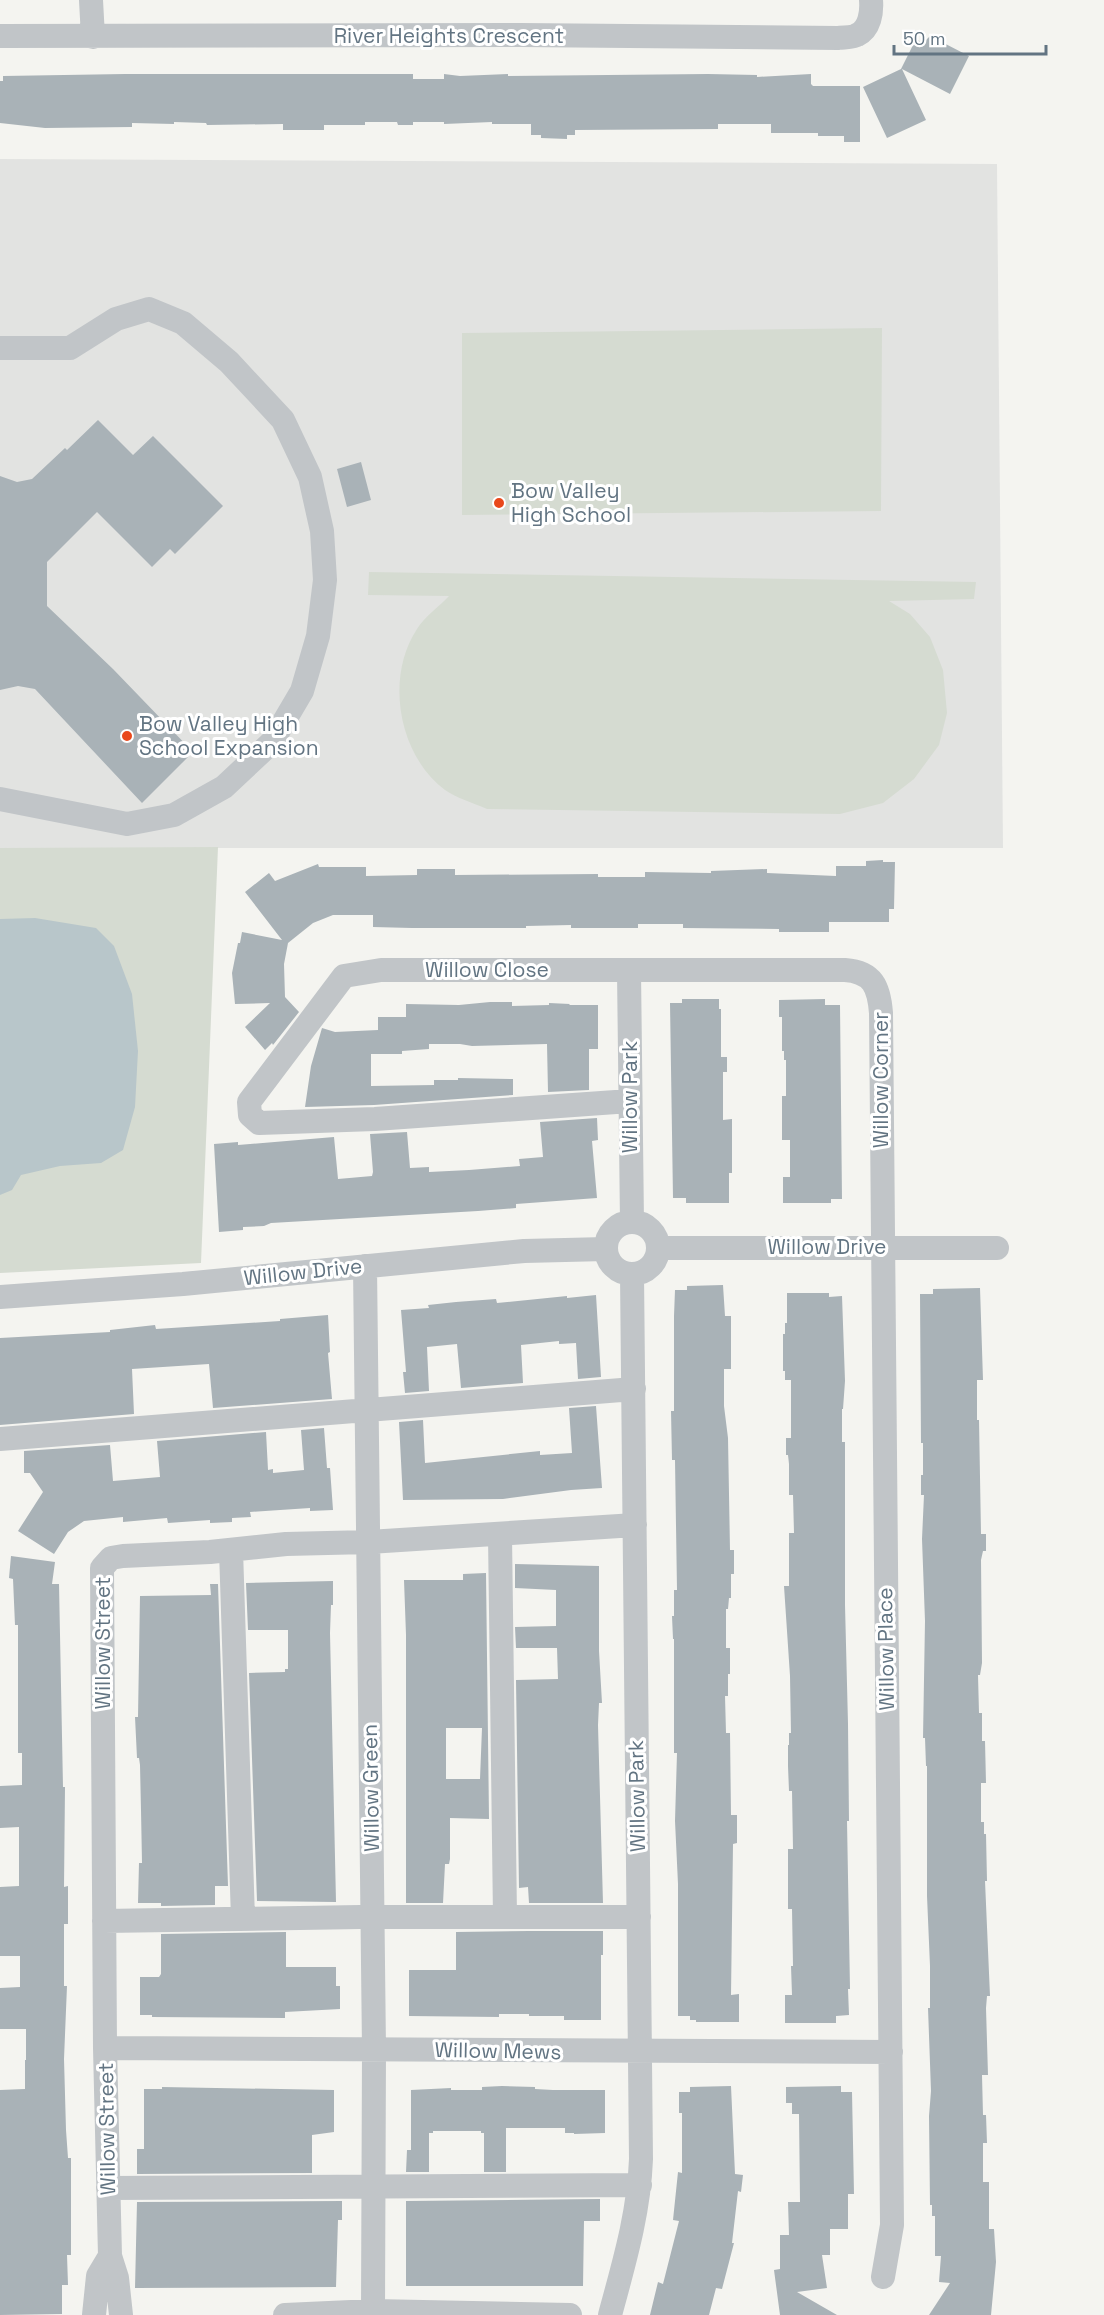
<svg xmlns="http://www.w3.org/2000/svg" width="1104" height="2315" font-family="'Space Grotesk',sans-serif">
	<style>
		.built { fill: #e2e3e1 }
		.green { fill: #d5dbd1 }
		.water { fill: #b8c6ca }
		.building { fill: #a9b2b7; fill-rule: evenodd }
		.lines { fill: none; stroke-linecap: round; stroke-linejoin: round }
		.minor { stroke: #c1c5c8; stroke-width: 24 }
		.poi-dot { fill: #e9481b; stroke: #fff; stroke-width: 2 }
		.labels { text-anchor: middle; stroke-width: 6; stroke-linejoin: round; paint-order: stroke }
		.street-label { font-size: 21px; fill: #627482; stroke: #fff }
		.poi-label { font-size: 21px; fill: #627482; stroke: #fff; text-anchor: start }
	</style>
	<rect width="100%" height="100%" fill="#f4f4f0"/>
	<path class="built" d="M 0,159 L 997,164 L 1003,848 L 0,848 Z"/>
	<path class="green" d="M 882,328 L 881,511 L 462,515 L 462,333 Z
		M 369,572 L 976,582 L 974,599 L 889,601 L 910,614 L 930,637 L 943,670 L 947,713 L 939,745 L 914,779 L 883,803 L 840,814 L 487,809 C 474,803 456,798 445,790 C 398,755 385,677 417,629 C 425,616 439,607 449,596 L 368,595 Z
		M 218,847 L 201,1263 L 0,1273 L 0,848 Z"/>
	<path class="water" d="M 35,918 L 96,928 L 114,946 L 132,994 L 138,1051 L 135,1107 L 123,1150 L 101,1163 L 60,1166 L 21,1175 L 12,1190 L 0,1195 L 0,919 Z"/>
	<path class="building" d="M 930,36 L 969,56 L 950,94 L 902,69 L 926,120 L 887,138 L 863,87 L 901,69 L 916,39 L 923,43 Z
		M 125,74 L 413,74 L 413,79 L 444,79 L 444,74 L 460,76 L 508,74 L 508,76 L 708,74 L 757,75 L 757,77 L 811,74 L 811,84 L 813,86 L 860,86 L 860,142 L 844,142 L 844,136 L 818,136 L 818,133 L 771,133 L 771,124 L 718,124 L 718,129 L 575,130 L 575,135 L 567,135 L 567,139 L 541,138 L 541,135 L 531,135 L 531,124 L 492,124 L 492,122 L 444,124 L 444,122 L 413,122 L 413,125 L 398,125 L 397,122 L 365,122 L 365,125 L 324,125 L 324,130 L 283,130 L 283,124 L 207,125 L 206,123 L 174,122 L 174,124 L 132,123 L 132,127 L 45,128 L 0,123 L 0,81 L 3,81 L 3,76 Z
		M 98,420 L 133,455 L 153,436 L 223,506 L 175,554 L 170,549 L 152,567 L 97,512 L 47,562 L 47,606 L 113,669 L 193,752 L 142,803 L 35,689 L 18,686 L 0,690 L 0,476 L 17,482 L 32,479 L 65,448 L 67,450 Z
		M 361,462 L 371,500 L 347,507 L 337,469 Z
		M 883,860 L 883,862 L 895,862 L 894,909 L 889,909 L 889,922 L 829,922 L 829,932 L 779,932 L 779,929 L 683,928 L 683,924 L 638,924 L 638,928 L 571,928 L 571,925 L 526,926 L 526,928 L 412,928 L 373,927 L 373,915 L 333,915 L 313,923 L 288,943 L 284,964 L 285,997 L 299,1012 L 273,1045 L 272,1043 L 265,1050 L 245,1027 L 270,1003 L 235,1004 L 232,973 L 238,943 L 240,943 L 242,932 L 282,940 L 245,892 L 269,873 L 275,881 L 318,864 L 319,867 L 366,867 L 366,876 L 417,875 L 417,869 L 455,869 L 455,875 L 598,874 L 598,877 L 645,877 L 645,872 L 711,873 L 711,871 L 767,869 L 767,873 L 836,876 L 836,866 L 866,866 L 866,861 Z
		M 682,999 L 719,999 L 719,1009 L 721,1009 L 721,1057 L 727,1057 L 727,1072 L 723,1072 L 723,1120 L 732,1119 L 732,1173 L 729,1173 L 729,1203 L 686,1203 L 686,1198 L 673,1198 L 670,1003 L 682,1003 Z
		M 825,999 L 825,1005 L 840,1005 L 842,1199 L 831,1199 L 831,1203 L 783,1203 L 783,1177 L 790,1177 L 790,1140 L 782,1140 L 782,1096 L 786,1096 L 786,1060 L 784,1060 L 784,1051 L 782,1051 L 782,1017 L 779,1017 L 779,1000 Z
		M 490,1002 L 512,1002 L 512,1006 L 549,1005 L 549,1003 L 570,1004 L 569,1005 L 598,1005 L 598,1049 L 589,1049 L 589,1090 L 548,1092 L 547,1044 L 472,1046 L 460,1044 L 429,1044 L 429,1049 L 402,1051 L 402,1054 L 371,1054 L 371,1086 L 434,1085 L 434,1080 L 458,1080 L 458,1078 L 513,1079 L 513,1095 L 374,1105 L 305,1107 L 311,1066 L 322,1028 L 335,1032 L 378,1030 L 378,1017 L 406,1017 L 406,1004 L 459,1005 Z
		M 597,1118 L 598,1140 L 592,1141 L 597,1198 L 516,1204 L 516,1208 L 478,1211 L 271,1223 L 264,1226 L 243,1227 L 243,1230 L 219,1232 L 214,1144 L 238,1142 L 238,1145 L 334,1137 L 338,1179 L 372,1176 L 373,1172 L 370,1134 L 407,1132 L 410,1168 L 429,1167 L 429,1172 L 469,1170 L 520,1166 L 519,1159 L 543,1157 L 540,1122 Z
		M 723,1285 L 725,1316 L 731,1316 L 731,1369 L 724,1369 L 724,1406 L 728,1438 L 730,1550 L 734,1550 L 734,1574 L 731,1574 L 731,1598 L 729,1598 L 728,1609 L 726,1609 L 726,1648 L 730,1648 L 730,1674 L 728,1674 L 728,1696 L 725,1696 L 726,1733 L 730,1733 L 731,1815 L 737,1815 L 737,1843 L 733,1844 L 731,1995 L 739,1994 L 739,2022 L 696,2022 L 696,2020 L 690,2020 L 690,2016 L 678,2016 L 678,1884 L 675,1821 L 677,1753 L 674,1753 L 674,1639 L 673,1639 L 672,1616 L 674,1616 L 674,1590 L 677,1590 L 675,1460 L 672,1460 L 671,1411 L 674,1411 L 674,1316 L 675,1290 L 687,1290 L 687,1286 Z
		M 980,1288 L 983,1380 L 977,1380 L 977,1420 L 979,1420 L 981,1534 L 986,1534 L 986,1551 L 983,1551 L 981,1560 L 982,1663 L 980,1675 L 978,1675 L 979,1713 L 982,1713 L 982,1741 L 985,1741 L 986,1783 L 981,1783 L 981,1822 L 984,1822 L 984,1834 L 986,1834 L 987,1881 L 985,1881 L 990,1996 L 987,1996 L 986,2008 L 988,2075 L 982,2075 L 983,2115 L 986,2115 L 987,2143 L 983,2143 L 983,2182 L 989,2182 L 989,2229 L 994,2229 L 996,2262 L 991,2315 L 929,2315 L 950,2283 L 939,2282 L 941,2256 L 935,2256 L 935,2216 L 932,2216 L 932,2205 L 930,2205 L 929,2116 L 931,2091 L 928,2008 L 930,2008 L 930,1966 L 927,1896 L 927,1766 L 926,1766 L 925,1738 L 923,1738 L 925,1621 L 922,1539 L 924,1495 L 921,1495 L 921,1475 L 923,1475 L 923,1443 L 921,1443 L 920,1294 L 933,1294 L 933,1289 Z
		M 787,1293 L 829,1293 L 829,1297 L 842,1296 L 845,1381 L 843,1409 L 842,1409 L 842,1442 L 845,1442 L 845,1605 L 848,1724 L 849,1821 L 847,1821 L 850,1989 L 848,1989 L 849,2015 L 836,2016 L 836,2023 L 785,2023 L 785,1995 L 792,1995 L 791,1966 L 793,1966 L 792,1909 L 788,1909 L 788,1849 L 793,1849 L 792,1791 L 789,1791 L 788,1766 L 788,1745 L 789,1745 L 789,1733 L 791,1733 L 790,1676 L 784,1586 L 789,1586 L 789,1533 L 794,1533 L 793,1495 L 789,1495 L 789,1464 L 788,1455 L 786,1455 L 786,1438 L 791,1438 L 791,1380 L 785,1380 L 785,1371 L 783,1371 L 783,1334 L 785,1334 L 785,1323 L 787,1323 Z
		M 596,1295 L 601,1377 L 578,1379 L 576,1343 L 559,1344 L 559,1341 L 521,1345 L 523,1383 L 461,1388 L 457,1344 L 427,1347 L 429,1391 L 405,1393 L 403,1372 L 406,1372 L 401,1310 L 429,1308 L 428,1305 L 456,1302 L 496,1299 L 497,1303 L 567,1296 L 567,1298 Z
		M 328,1315 L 330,1352 L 328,1353 L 332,1399 L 213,1408 L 209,1364 L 132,1369 L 134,1414 L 0,1425 L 0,1338 L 110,1332 L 110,1330 L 155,1325 L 156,1329 L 280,1321 L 280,1319 Z
		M 596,1406 L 602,1488 L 571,1490 L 503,1499 L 403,1500 L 399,1422 L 423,1420 L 425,1463 L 540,1451 L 540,1455 L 572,1453 L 569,1408 Z
		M 324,1428 L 327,1468 L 330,1468 L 333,1510 L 310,1511 L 310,1508 L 250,1512 L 251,1517 L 232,1518 L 232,1522 L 210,1523 L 210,1520 L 168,1523 L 167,1518 L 123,1522 L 123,1517 L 84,1521 L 68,1532 L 54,1554 L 18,1531 L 43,1492 L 30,1473 L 24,1473 L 24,1451 L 110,1445 L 113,1481 L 160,1477 L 157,1441 L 266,1432 L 268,1470 L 273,1469 L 273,1473 L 304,1470 L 301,1430 Z
		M 11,1556 L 55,1562 L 52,1584 L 59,1584 L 63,1787 L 65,1787 L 64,1887 L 68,1886 L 68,1924 L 64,1924 L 64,1986 L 67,1986 L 64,2059 L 66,2130 L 68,2158 L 71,2158 L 71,2255 L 67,2255 L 68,2285 L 62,2285 L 62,2314 L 0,2315 L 0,2090 L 25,2089 L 25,2060 L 26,2060 L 26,2029 L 0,2029 L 0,1988 L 20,1987 L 20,1956 L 0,1956 L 0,1887 L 19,1886 L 19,1827 L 0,1828 L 0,1786 L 22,1785 L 22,1753 L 18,1753 L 18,1625 L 15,1625 L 13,1579 L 9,1578 Z
		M 515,1564 L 599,1566 L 599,1651 L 602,1703 L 599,1703 L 598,1725 L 603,1903 L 529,1903 L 528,1887 L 519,1888 L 516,1680 L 558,1679 L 557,1648 L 516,1648 L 515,1627 L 556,1626 L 556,1590 L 515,1588 Z
		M 486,1573 L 489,1819 L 450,1818 L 450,1859 L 449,1864 L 445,1864 L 443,1903 L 406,1903 L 406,1635 L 404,1580 L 463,1580 L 463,1574 ZM 446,1728 L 482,1728 L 480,1779 L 446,1779 Z
		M 333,1581 L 333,1605 L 331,1605 L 330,1633 L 336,1902 L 257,1901 L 249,1673 L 285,1672 L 285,1669 L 288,1669 L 288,1630 L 248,1630 L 246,1583 Z
		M 210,1584 L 218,1584 L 228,1886 L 215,1886 L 215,1905 L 161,1906 L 161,1903 L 138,1903 L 139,1863 L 142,1863 L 141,1810 L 140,1765 L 139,1758 L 137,1758 L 135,1717 L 138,1717 L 140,1596 L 211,1595 Z
		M 529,1931 L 603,1931 L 603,1955 L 601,1955 L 601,2020 L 564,2020 L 564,2016 L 529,2016 L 529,2014 L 499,2014 L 499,2017 L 409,2016 L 409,1970 L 456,1970 L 456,1932 Z
		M 286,1932 L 286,1967 L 336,1967 L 336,1986 L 340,1986 L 340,2009 L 285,2012 L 285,2018 L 152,2017 L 152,2015 L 140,2015 L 140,1977 L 159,1977 L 161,1974 L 161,1934 Z
		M 502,2086 L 535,2087 L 535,2089 L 553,2090 L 605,2090 L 605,2133 L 574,2134 L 574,2133 L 565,2133 L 565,2128 L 506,2128 L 506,2172 L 484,2172 L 484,2133 L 481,2133 L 481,2131 L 433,2131 L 433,2133 L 429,2133 L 429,2172 L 406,2172 L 407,2150 L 411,2150 L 411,2090 L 451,2088 L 451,2090 L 482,2090 L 482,2087 Z
		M 731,2086 L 735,2174 L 743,2175 L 741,2192 L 738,2191 L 732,2243 L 734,2243 L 722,2289 L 716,2288 L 709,2315 L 650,2315 L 658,2282 L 663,2284 L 679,2221 L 673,2220 L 678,2172 L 682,2173 L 682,2113 L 679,2113 L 679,2092 L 690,2092 L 690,2087 Z
		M 841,2086 L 841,2092 L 852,2092 L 854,2194 L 848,2194 L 848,2229 L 830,2229 L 830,2255 L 822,2255 L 827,2288 L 797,2292 L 837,2315 L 780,2315 L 774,2270 L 780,2269 L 780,2235 L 789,2235 L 788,2202 L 800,2202 L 799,2114 L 792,2114 L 792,2103 L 786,2103 L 786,2087 Z
		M 162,2087 L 334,2090 L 334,2132 L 312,2135 L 312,2173 L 137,2174 L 137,2149 L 144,2149 L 144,2089 L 162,2089 Z
		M 600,2199 L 600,2221 L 584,2221 L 583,2286 L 406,2286 L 406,2201 Z
		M 342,2201 L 342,2220 L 338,2220 L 336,2287 L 135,2288 L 137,2202 Z"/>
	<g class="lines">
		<path class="minor" d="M 91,0 L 93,37
			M 0,36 L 521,35 L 838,38 C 843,37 853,38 857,35 C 870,29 872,12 871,0
			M 0,348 L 70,348 L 116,319 L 149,309 L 183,323 L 229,362 L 283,420 L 310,477 L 322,531 L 325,580 L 318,636 L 302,691 L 272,742 L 224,787 L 174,815 L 127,824 L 0,799
			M 629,971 L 632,1222
			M 630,1101 L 375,1119 L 259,1123 L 250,1115 L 249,1102 L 344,976 L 381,970 L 845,970 C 873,972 879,987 881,1013 L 892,2225 L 883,2277
			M606 1248a26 26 0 1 1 52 0a26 26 0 1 1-52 0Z
			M 658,1248 L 997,1248
			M 365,1266 L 374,2050 L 373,2311
			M 0,1297 L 183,1284 L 524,1251 L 606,1249
			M 0,1439 L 634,1389
			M 500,1535 L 505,1917
			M 231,1550 L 243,1919
			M 104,1921 L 360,1917 L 639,1917
			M 105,2048 L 891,2052
			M 108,2188 L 640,2185
			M 94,2315 L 98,2276 L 110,2256
			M 121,2315 L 117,2278 L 110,2256 L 105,2048 L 102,1568 L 111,1558 L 123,1556 L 210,1552 L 286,1544 L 369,1542 L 635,1525
			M 285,2315 L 373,2311 L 570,2315
			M 610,2315 C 624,2263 639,2213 641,2159 L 632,1274"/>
	</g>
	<g class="poi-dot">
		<circle cx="499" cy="503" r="6"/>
		<circle cx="127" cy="736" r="6"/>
	</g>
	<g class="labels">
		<g class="street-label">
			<text x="449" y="43">River Heights Crescent</text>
			<text x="487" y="977">Willow Close</text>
			<text transform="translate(881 1080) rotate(-90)" y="7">Willow Corner</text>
			<text transform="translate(630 1097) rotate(-90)" y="7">Willow Park</text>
			<text x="827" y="1254">Willow Drive</text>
			<text transform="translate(303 1272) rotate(-6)" y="7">Willow Drive</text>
			<text transform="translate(103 1643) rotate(-90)" y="7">Willow Street</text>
			<text transform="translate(886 1649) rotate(-91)" y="7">Willow Place</text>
			<text transform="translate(371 1788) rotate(-91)" y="7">Willow Green</text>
			<text transform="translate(637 1796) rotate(-91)" y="7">Willow Park</text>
			<text transform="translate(498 2051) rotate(1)" y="7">Willow Mews</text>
			<text transform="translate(107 2129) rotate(-91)" y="7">Willow Street</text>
		</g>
		<g class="poi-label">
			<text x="511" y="498">Bow Valley<tspan x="511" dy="24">High School</tspan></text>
			<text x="139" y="731">Bow Valley High<tspan x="139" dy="24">School Expansion</tspan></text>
		</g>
	</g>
	<path d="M894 45v9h152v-9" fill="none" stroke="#627482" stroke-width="3"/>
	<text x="903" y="45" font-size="18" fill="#627482" stroke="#ffffff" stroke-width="4.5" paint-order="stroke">50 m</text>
</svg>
